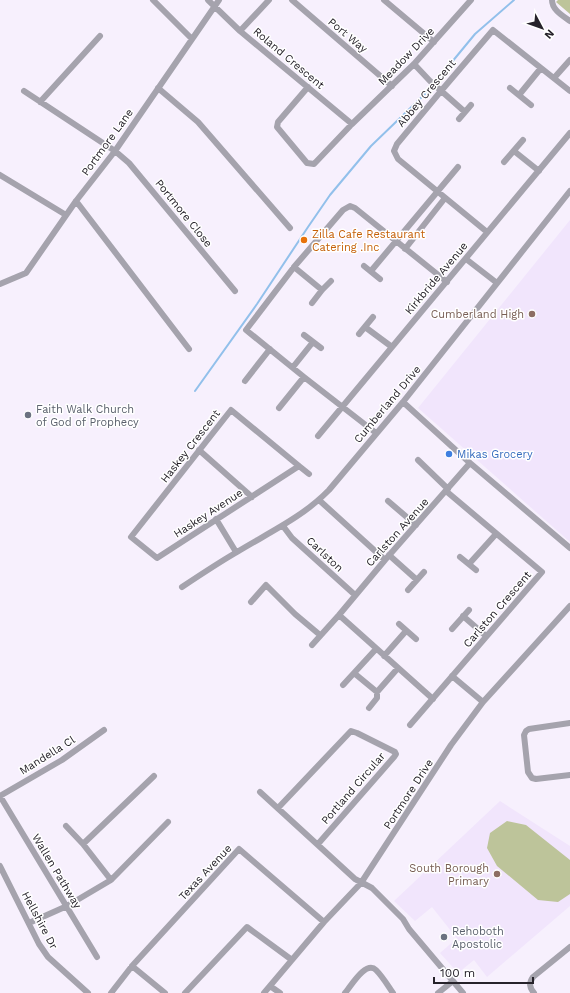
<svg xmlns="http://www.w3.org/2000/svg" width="570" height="993" font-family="'Work Sans',sans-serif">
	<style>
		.built { fill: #f1e5fc }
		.green { fill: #bdc49a }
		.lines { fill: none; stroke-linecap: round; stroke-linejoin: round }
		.stream { stroke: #92c0eb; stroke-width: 2 }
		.minor { stroke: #a5a3ad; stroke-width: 6 }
		.food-dot { fill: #e8710a; stroke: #fff; stroke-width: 1.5 }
		.education-dot { fill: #8d6e63; stroke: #fff; stroke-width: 1.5 }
		.worship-dot { fill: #6b7280; stroke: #fff; stroke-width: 1.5 }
		.shop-dot { fill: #3f7fe0; stroke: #fff; stroke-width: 1.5 }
		.labels { text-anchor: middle; stroke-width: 3; stroke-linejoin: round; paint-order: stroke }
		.street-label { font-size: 11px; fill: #26222a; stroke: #fff }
		.food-label { font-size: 11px; fill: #c56008; stroke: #fff; text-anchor: start }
		.education-label { font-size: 11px; fill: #785e54; stroke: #fff; text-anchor: end }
		.worship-label { font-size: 11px; fill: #5b616d; stroke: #fff; text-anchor: start }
		.shop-label { font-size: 11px; fill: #366cbe; stroke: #fff; text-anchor: start }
	</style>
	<rect width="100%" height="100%" fill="#f7f0fd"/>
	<path class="built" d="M 570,220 L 570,542 L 418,408 Z
		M 500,801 L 570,846 L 570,906 L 487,977 L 474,960 L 458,973 L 440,953 L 456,939 L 466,950 L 432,907 L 415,921 L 394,901 Z"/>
	<path class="green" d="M 558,0 L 570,0 L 570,14 L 556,2 Z
		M 507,821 L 526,825 L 570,860 L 570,894 L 558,902 L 538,900 L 497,866 L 487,848 L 490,833 Z"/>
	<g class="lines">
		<path class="stream" d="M 195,391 L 257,304 L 308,227 L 330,195 L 371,146 L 428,91 L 475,34 L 514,0"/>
		<path class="minor" d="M 153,0 L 192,39
			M 208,0 L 240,31 L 352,124
			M 292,0 L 392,86
			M 384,0 L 434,42
			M 552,0 C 552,10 563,16 570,21
			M 240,31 L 269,0
			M 414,64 L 430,81 L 465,112
			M 554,78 L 570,60
			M 308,87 L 278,122 L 277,127 L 307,163 L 314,164 L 352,124 L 414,64 L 471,0
			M 158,88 L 198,122 L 290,228
			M 510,88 L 531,105
			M 24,91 L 115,151 L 129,163 L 235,291
			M 519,95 L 541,68
			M 40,102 L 100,36
			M 459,119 L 471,105
			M 514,151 L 539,171
			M 504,162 L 523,140
			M 0,175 L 66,215
			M 76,201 L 189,349
			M 487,232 L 398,159 L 394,151 L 397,144 L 441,91 L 493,30 L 570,91
			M 405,249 L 445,198
			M 466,259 L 497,283
			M 364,266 L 380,279
			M 294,267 L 322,290
			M 371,271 L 458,167
			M 0,284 L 26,273 L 76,201 L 115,151 L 219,0
			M 312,303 L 322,290 L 331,281
			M 365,327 L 392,347
			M 359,334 L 373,317
			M 304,335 L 321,348
			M 293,367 L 313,342
			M 245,381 L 270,349
			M 403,402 L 470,463 L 570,548
			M 279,408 L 304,377
			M 376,433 L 304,377 L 246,330 L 294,267 L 343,210 L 350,206 L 355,208 L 447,282
			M 318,436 L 570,133
			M 199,450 L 252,497
			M 418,460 L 448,489
			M 299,466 L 157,558 L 131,537 L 231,410 L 299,466 L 309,474
			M 319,500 L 385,560
			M 388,501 L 416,525
			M 216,519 L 236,552
			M 283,526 L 292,538 L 355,595
			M 389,555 L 417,580
			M 460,557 L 476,570
			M 469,564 L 496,534
			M 182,587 C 200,575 218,563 237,552 C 268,533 303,517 329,490 L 403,402 L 570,191
			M 408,590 L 424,572
			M 251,602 L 266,585 L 295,614 L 320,635
			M 339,615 L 433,699
			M 463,616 L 486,636
			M 399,624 L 416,639
			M 452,629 L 469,610
			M 312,645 L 339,615 L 385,560 L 470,463
			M 376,649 L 354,673 L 377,692 L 398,668
			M 384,656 L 406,631
			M 452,676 L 483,702
			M 343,685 L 354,673
			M 369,708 L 377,698 L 377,692
			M 570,723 L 529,729 L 526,731 L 524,735 L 528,772 L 532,778 L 536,779 L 570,775
			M 410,725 L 542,572 L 446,491
			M 260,792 L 355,879 L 372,888 L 403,919 L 409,929 L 463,993
			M 0,796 L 97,957
			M 0,796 L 62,760 L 104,730
			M 278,808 L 351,731 L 357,733 L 395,752 L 396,754 L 394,757 L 318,844
			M 66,826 L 83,844 L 111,880
			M 83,844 L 154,776
			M 0,866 L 39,944 L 48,957 L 88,993
			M 29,923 L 67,906 L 111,880 L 168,822
			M 132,966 L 165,993
			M 270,986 L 280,993
			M 111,993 L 132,966 L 239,849 L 324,922
			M 185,993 L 247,927 L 292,960
			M 264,993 L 324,922 L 361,883 L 451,745 L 483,702 L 570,606
			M 345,993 C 351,986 366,960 376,970 C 383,977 388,986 393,993
			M 438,993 L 453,981
			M 534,993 C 529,987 529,983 533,977 L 570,947"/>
	</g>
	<circle class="food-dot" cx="304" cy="240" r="4"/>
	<g class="education-dot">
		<circle cx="532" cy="314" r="4"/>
		<circle cx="497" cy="874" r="4"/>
	</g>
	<g class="worship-dot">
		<circle cx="28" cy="415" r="4"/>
		<circle cx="444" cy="937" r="4"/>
	</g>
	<circle class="shop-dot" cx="449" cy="454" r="4"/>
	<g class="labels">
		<g class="street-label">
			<text transform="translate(348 35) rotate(40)" y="4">Port Way</text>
			<text transform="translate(406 56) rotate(-46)" y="4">Meadow Drive</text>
			<text transform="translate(289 58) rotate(40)" y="4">Roland Crescent</text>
			<text transform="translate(426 93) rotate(-50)" y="4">Abbey Crescent</text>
			<text transform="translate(107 142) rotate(-54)" y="4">Portmore Lane</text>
			<text transform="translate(184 213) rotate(51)" y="4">Portmore Close</text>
			<text transform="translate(436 278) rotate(-50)" y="4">Kirkbride Avenue</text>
			<text transform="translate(387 404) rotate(-50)" y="4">Cumberland Drive</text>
			<text transform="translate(190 446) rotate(-52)" y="4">Haskey Crescent</text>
			<text transform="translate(208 513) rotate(-33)" y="4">Haskey Avenue</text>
			<text transform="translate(397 532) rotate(-48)" y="4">Carlston Avenue</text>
			<text transform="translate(325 554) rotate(43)" y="4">Carlston</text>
			<text transform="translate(497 609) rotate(-49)" y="4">Carlston Crescent</text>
			<text transform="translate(47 755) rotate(-32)" y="4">Mandella Cl</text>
			<text transform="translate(353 788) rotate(-49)" y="4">Portland Circular</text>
			<text transform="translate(408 794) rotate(-57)" y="4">Portmore Drive</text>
			<text transform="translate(57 871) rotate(59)" y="4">Wallen Pathway</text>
			<text transform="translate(205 872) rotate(-47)" y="4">Texas Avenue</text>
			<text transform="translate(40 920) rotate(62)" y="4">Hellshire Dr</text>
		</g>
		<g class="food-label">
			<text x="312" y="238">Zilla Cafe Restaurant<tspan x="312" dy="13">Catering .Inc</tspan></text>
		</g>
		<g class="education-label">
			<text x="524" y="318">Cumberland High</text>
			<text x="489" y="872">South Borough<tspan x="489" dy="13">Primary</tspan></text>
		</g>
		<g class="worship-label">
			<text x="36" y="413">Faith Walk Church<tspan x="36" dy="13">of God of Prophecy</tspan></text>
			<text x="452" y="935">Rehoboth<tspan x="452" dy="13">Apostolic</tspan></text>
		</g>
		<g class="shop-label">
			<text x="457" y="458">Mikas Grocery</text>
		</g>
	</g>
	<g transform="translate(542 28) rotate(131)" stroke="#ffffff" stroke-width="3" paint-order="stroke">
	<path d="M0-3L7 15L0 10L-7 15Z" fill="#26222a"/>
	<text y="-6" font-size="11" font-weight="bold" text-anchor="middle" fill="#26222a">N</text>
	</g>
	<path d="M434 977v6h99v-6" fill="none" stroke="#26222a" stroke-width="2"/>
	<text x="440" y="977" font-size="12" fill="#26222a" stroke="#ffffff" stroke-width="3" paint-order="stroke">100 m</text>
</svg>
